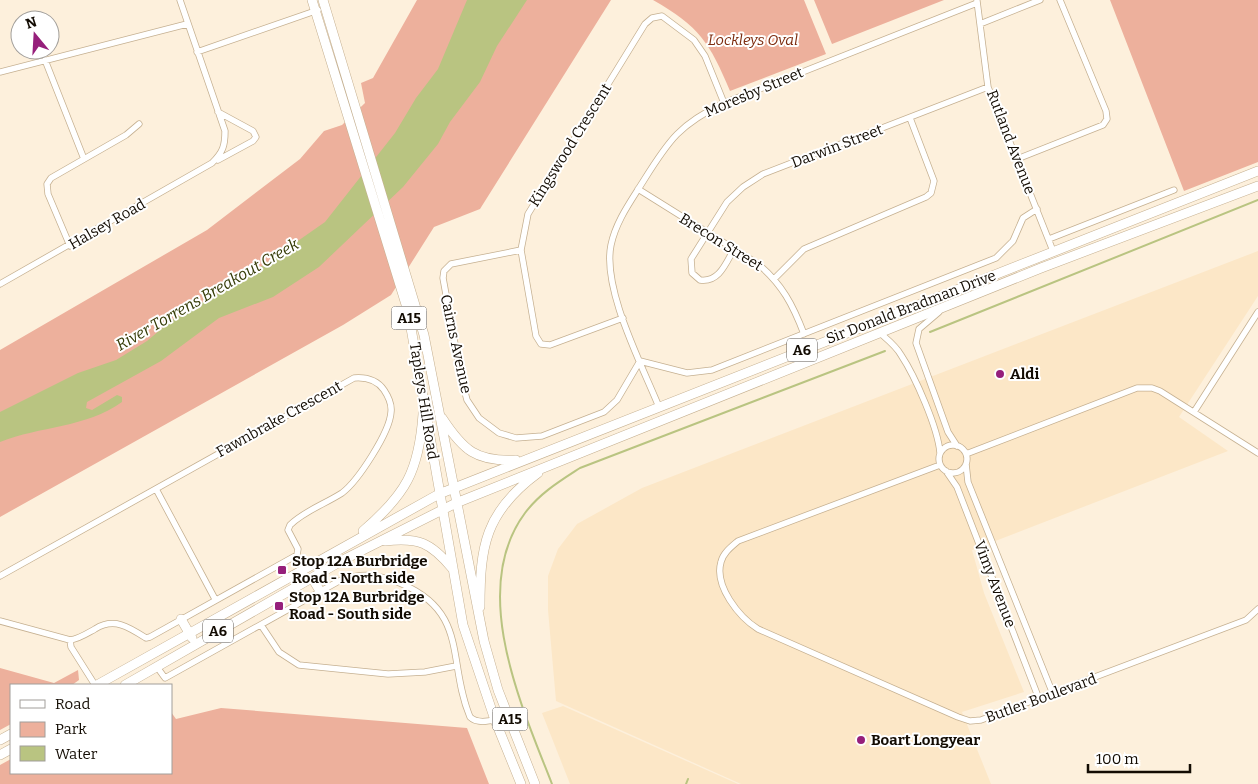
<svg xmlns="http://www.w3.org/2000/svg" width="1258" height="784" font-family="Bitter,serif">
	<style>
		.built { fill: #fce7c7 }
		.green { fill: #edb09c }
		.water { fill: #b9c481 }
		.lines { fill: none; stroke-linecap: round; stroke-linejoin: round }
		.stream { stroke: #b9c481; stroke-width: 2 }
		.minor-casing { stroke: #c5b091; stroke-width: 7 }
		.primary-casing { stroke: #c5b091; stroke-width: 10 }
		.minor { stroke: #fff; stroke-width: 5.5 }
		.primary { stroke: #fff; stroke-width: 9 }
		.poi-dot { fill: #961f7b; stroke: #fff; stroke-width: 2 }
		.labels { text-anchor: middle; stroke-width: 4; stroke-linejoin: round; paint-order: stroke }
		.shield { fill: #fff; stroke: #5a554f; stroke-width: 1 }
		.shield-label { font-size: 14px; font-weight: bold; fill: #130c03 }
		.park-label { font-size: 15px; font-style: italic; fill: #7d2c0f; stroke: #fff }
		.street-label { font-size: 15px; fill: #130c03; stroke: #fff }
		.poi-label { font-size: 15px; font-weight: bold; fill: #130c03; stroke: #fff; text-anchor: start }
		.water-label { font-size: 16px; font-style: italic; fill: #343a05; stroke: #fff }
	</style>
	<rect width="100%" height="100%" fill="#fdf0dc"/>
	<path class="built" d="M 1258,251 L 1258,296 L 1179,417 L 1228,451 L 972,550 L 984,593 L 1024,692 L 962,712 L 991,784 L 741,784 L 556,701 L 548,610 L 548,576 L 558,549 L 577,524 L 642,488 Z
		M 563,706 L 738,784 L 570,784 L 542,713 Z"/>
	<path class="green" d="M 417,0 L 611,0 L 480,209 L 434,227 L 391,295 L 343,325 L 0,517 L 0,350 L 207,230 L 300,159 L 324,131 L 342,125 L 365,103 L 361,83 L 373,78 Z
		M 653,0 L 804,0 L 826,54 L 730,91 C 710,43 699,26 653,0 Z
		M 814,0 L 944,0 L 832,44 Z
		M 1110,0 L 1258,0 L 1258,162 L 1184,191 Z
		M 0,668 L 54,683 L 78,670 L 79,680 L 72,685 L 11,685 L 11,724 L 0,730 Z
		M 221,708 L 467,728 L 489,784 L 0,784 L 0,765 L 11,759 L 11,773 L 171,773 L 171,712 L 176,719 Z"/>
	<path class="water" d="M 467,0 L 527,0 L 497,46 L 480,82 L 450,122 L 438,144 L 403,187 L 319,267 L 273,297 L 219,318 L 161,361 L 87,402 L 86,408 L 92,410 L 117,395 L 122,397 L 122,402 C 86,428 40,426 0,442 L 0,412 L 78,373 L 116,360 L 147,341 L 172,320 L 249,275 L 325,222 L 395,133 L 416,98 L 438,69 Z"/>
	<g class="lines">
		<path class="stream" d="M 930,332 L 1258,200
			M 552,784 C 522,707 468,590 525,513 C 540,493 560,481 580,468 L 885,351
			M 686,784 L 688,779"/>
		<defs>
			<path id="minor" d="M 977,1 L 988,87 L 1053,251
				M 980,24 L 1040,0
				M 197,52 L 318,10
				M 45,60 L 84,159
				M 0,72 L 187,24
				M 218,112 L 253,131 L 256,137 L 253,141 L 218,160
				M 1017,159 L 1103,125 L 1107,119 L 1106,111 L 1060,0
				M 638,189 L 758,264 C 782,284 793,305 804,334
				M 1049,239 L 1174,190
				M 70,246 L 48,194 L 47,184 L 51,178 L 126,135 L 139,124
				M 734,249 C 726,263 719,283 700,280 L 692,273 L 691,259 L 727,202 L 743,187 L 763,174 L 988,87
				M 521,250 L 451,264 L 444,271 L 443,278 L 461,377 L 467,400 L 479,418 L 499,433 L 516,438 L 542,436 L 604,412 L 617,400 L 640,361
				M 775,278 L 804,249 L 926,197 L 931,193 L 934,181 L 910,118
				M 0,284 L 212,163 C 223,152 225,146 225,131 L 180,0
				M 939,312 L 919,329 L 916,343 L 948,432 L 957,446
				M 623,318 L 550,345 L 541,344 L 536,336 L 521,250 L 528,214 L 645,24 L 652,18 L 662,16 L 694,40 L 705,56 L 724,103
				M 880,333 C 888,340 896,346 901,355 C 915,376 938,428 940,453
				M 640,361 L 687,373 L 712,370 L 996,258 L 1013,241 L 1023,218 L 1037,209
				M 659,407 C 642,365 602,289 611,245 C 616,221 631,201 644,180 C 669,140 680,124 724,103 L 977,3
				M 1194,412 L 1258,312
				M939 459a14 14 0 1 1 28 0a14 14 0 1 1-28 0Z
				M 966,454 L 1137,388 L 1152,388 L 1160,391 L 1258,453
				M 966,464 L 968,482 L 1053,694
				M 940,465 L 738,541 C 731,547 723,553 721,562 C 714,586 739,617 758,629 L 958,717 L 970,721 L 981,720 L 1246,620 L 1258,609
				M 946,471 L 957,487 L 1039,699
				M 156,489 L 215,599
				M 0,576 L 354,378 C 366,377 377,380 384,390 C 388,396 392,404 391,412 C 390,432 358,481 342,493 C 325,504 304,511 290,525 L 288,530 L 298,549 L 297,555 L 150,637 L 146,638 C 129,627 114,617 95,629 C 86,634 79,639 70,640 L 0,621
				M 261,625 L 279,652 L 299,665 L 388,674 L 425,672 L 456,666
				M 70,640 L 71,647 L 95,685
				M 157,667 L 165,678 L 339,581 C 362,572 380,574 402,584 C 469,613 447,662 470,717 C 479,726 498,719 509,715"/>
			<path id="primary" d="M 312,0 L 408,311 L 463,625 L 495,720 L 521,784
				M 323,0 L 424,335 L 484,641 L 498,690 L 535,784
				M 442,418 C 463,450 476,462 516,460
				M 363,531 C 406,494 419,471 423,414
				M 385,541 C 419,537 431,543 452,568
				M 312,578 L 320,591
				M 480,607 C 480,546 485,512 538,473
				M 181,619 L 192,638
				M 97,685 L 439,494 L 1258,171
				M 125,685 L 343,560 L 456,503 L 1041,268 L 1258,186
				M 0,740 L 11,734
				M 0,755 L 11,749"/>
		</defs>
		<use href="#minor" class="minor-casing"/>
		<use href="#primary" class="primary-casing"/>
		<use href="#minor" class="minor"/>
		<use href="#primary" class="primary"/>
	</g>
	<g class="poi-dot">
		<circle cx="1000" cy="374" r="5"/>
		<rect x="277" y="565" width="10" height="10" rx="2.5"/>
		<rect x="274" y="601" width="10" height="10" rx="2.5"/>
		<circle cx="861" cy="740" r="5"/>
	</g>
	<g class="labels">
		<g class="shield">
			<rect x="391.5" y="306.5" width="35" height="23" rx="4"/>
			<rect x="787" y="338.5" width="30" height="23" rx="4"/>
			<rect x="203" y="619.5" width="30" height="23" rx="4"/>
			<rect x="492.5" y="707.5" width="35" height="23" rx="4"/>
		</g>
		<g class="shield-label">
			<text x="409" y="323">A15</text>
			<text x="802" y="355">A6</text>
			<text x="218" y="636">A6</text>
			<text x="510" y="724">A15</text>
		</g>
		<g class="park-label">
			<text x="753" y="45">Lockleys Oval</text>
		</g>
		<g class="street-label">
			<text transform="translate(754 92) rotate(-23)" y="5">Moresby Street</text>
			<text transform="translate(1011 142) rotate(69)" y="5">Rutland Avenue</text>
			<text transform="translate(570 145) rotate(-58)" y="5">Kingswood Crescent</text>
			<text transform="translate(837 146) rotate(-21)" y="5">Darwin Street</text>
			<text transform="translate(107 224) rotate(-30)" y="5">Halsey Road</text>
			<text transform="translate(721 242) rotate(32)" y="5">Brecon Street</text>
			<text transform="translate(911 307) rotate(-21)" y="5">Sir Donald Bradman Drive</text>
			<text transform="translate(456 344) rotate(78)" y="5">Cairns Avenue</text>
			<text transform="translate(424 401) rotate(81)" y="5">Tapleys Hill Road</text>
			<text transform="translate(279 419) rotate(-29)" y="5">Fawnbrake Crescent</text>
			<text transform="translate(995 584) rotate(69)" y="5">Vimy Avenue</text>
			<text transform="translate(1041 698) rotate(-20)" y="5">Butler Boulevard</text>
		</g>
		<g class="poi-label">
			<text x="1010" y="379">Aldi</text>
			<text x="292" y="566">Stop 12A Burbridge<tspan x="292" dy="17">Road - North side</tspan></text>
			<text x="289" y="602">Stop 12A Burbridge<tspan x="289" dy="17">Road - South side</tspan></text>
			<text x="871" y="745">Boart Longyear</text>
		</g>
		<g class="water-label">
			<text transform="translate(207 294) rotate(-30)" y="6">River Torrens Breakout Creek</text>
		</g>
	</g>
	<rect x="10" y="684" width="162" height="90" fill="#ffffff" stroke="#a19e9a"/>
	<rect x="20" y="700" width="25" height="8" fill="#ffffff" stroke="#a19e9a"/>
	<text x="55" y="709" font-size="15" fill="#130c03">Road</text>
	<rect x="20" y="722" width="25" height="15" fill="#edb09c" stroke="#a19e9a"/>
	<text x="55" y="734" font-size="15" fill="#130c03">Park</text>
	<rect x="20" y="746" width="25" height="15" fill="#b9c481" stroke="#a19e9a"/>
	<text x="55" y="759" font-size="15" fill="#130c03">Water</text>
	<g transform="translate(35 35) rotate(342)"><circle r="24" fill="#ffffff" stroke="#a19e9a"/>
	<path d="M0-4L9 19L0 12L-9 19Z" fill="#961f7b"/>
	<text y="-8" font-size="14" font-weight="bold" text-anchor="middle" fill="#130c03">N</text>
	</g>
	<path d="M1088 764v8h102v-8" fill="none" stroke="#130c03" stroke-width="2.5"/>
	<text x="1096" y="764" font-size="15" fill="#130c03" stroke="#ffffff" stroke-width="4" paint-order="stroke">100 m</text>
</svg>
